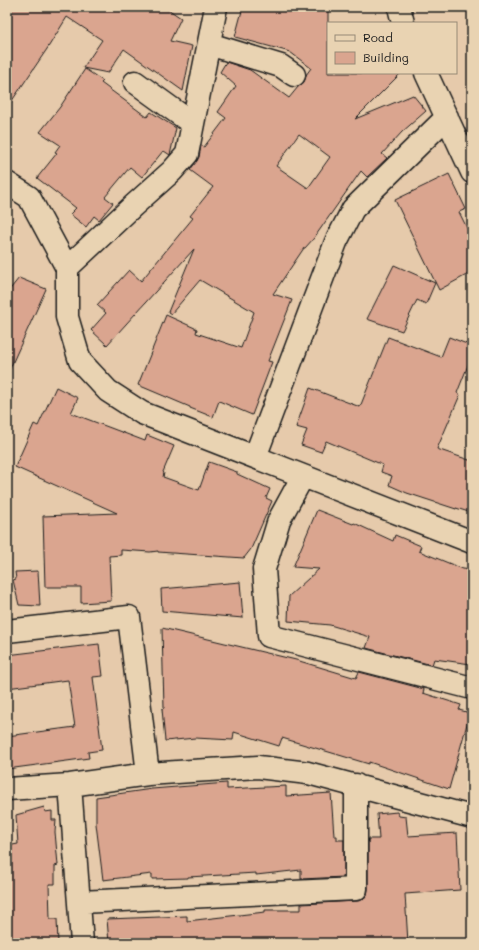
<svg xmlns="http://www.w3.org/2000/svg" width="479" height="950" font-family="Mali,sans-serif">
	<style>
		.building { fill: #daa58f; stroke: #1c1c1c; fill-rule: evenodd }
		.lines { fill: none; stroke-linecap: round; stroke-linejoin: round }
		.minor-casing { stroke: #1c1c1c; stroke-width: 25 }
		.minor { stroke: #e9d3b2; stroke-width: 22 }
	</style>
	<rect width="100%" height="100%" fill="#e6caab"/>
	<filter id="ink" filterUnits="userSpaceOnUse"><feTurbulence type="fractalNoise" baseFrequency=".025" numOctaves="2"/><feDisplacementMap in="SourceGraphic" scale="8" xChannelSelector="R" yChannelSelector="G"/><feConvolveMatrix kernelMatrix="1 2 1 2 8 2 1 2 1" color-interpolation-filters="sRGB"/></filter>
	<g filter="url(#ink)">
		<path class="building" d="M 7,7 L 165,7 L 181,18 L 170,41 L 192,46 L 183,91 L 124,49 L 108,73 L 83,68 L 102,40 L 67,17 L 47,49 L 7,108 Z
			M 243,7 L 328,7 L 328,73 L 401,73 L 355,119 L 413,95 L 426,111 L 402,132 L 382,154 L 387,158 L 367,177 L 361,171 L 314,238 L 305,248 L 304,248 L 273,294 L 292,300 L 268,361 L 272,362 L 252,415 L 219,401 L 213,417 L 190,408 L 190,407 L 138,385 L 166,315 L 197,329 L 196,333 L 241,348 L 254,312 L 200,280 L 171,314 L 168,312 L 194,249 L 107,345 L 91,330 L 106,313 L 97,305 L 129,270 L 141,281 L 193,218 L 190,216 L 213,187 L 190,170 L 196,162 L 199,157 L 201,145 L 204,147 L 226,118 L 218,112 L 236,86 L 220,72 L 226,62 L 250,70 L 289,98 L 298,87 L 304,82 L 306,75 L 311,68 L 290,52 L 235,37 ZM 299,134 L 330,157 L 308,188 L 276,166 Z
			M 85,69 L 103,81 L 101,83 L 147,117 L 151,112 L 176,128 L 170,155 L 164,151 L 164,152 L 163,151 L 142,177 L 130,167 L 105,197 L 113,203 L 99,220 L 94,216 L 86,227 L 70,214 L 76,208 L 37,178 L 57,153 L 55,152 L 60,145 L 40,132 L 60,107 Z
			M 449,174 L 466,209 L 459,212 L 472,238 L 472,272 L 439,290 L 395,200 Z
			M 394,265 L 435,283 L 426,304 L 417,300 L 402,331 L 367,319 Z
			M 19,278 L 46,289 L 31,322 L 7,375 L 7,293 Z
			M 388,337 L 441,357 L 449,337 L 472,346 L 472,355 L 457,393 L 460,395 L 437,449 L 472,461 L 472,513 L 456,508 L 456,509 L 407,493 L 389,485 L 392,476 L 381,472 L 383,465 L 326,441 L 321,452 L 301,445 L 307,430 L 296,427 L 310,388 L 360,407 Z
			M 56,387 L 78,398 L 71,413 L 145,441 L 147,435 L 174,446 L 163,472 L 164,473 L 163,477 L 199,490 L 209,462 L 237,472 L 237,474 L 270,489 L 266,498 L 272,501 L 251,549 L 244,558 L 158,552 L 158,551 L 150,552 L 121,550 L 121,555 L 109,556 L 111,601 L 81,603 L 81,587 L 45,587 L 43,516 L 117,513 L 15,467 L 34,424 L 38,426 Z
			M 317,510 L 353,524 L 354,523 L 393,541 L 395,535 L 421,546 L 419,551 L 463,569 L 472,570 L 472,653 L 471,664 L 434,659 L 432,665 L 366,648 L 370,637 L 330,625 L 288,621 L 289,596 L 319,569 L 293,567 Z
			M 38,571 L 40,606 L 19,605 L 13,580 L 16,579 L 15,572 Z
			M 240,582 L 243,618 L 162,611 L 161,589 Z
			M 162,628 L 296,660 L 356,678 L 359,672 L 424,689 L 423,693 L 461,705 L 459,710 L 470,713 L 449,789 L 369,762 L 369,764 L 282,738 L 279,746 L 234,732 L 233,740 L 195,738 L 165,741 L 162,709 L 164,708 Z
			M 99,644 L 103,676 L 93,677 L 102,750 L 88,752 L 89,758 L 7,769 L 7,736 L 75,727 L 68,680 L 7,688 L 7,655 Z
			M 227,783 L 227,789 L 286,786 L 286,796 L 331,793 L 334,836 L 337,836 L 337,840 L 344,840 L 344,877 L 301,879 L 301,870 L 256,875 L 256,873 L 188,877 L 188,878 L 152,879 L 152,874 L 103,880 L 96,824 L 96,797 L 152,789 Z
			M 44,807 L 45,812 L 52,811 L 52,820 L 56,820 L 55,832 L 58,865 L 55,866 L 55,884 L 49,884 L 50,919 L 57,919 L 58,943 L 7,943 L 7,846 L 18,844 L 16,815 Z
			M 397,812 L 399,816 L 406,817 L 408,836 L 457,833 L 460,890 L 405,894 L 408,943 L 109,943 L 107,919 L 187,916 L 187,921 L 265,912 L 265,910 L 301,910 L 301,904 L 357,901 L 362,900 L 367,895 L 368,889 L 368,839 L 379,839 L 377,814 Z"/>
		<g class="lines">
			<defs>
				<path id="minor" d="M 399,7 L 403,23
					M 209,44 L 281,66 L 294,75
					M 426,73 L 472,172
					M 135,82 L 193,124
					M 7,183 L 29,197 L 67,268 L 67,317 L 80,361 L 108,391 L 142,413 L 472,542
					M 67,268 L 133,206 L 172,171 L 187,154 L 216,7
					M 255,457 L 336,242 L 353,209 L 447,117
					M 303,476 L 279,520 L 264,569 L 269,636 L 472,688
					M 7,631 L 129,617 L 148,774
					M 70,785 L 82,943
					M 7,789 L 70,785 L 148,774 L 192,771 L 258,767 L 308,773 L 472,817
					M 80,902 L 356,889 L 356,785"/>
			</defs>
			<use href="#minor" class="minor-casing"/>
			<use href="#minor" class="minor"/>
		</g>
	</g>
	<rect width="479" height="950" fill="none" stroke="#e9d3b2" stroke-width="24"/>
	<rect x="12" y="12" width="455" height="926" fill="none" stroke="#1c1c1c" stroke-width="1.5" filter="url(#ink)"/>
	<rect x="327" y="22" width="130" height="52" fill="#e9d3b2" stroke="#978a76"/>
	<rect x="335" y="35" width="20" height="6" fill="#e9d3b2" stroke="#978a76"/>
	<text x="363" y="42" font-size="12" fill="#1c1c1c">Road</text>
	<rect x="335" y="52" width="20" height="12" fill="#daa58f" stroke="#978a76"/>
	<text x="363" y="62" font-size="12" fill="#1c1c1c">Building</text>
</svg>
